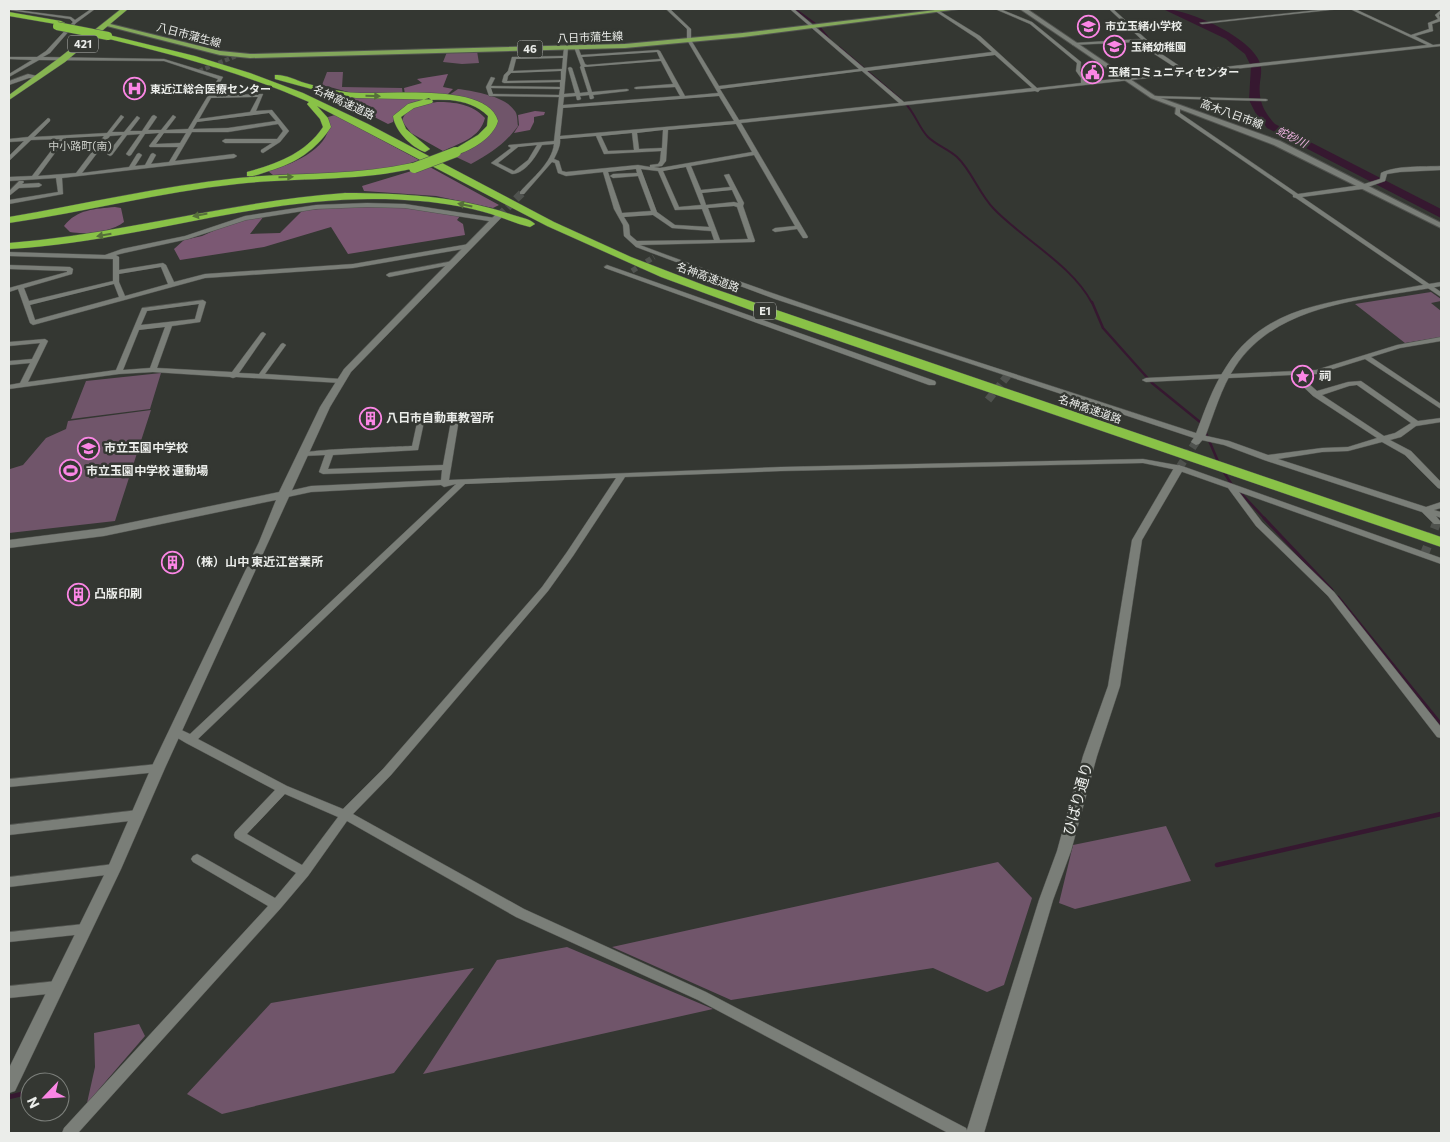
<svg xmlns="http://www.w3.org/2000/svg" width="1450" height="1142" font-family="Commissioner,'Noto Sans JP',sans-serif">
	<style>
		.green { fill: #70556a }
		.forest { fill: #7b5873 }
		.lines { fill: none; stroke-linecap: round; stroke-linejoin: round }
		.stream-far3 { stroke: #361830; stroke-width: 2 }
		.stream-far2 { stroke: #361830; stroke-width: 2.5 }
		.stream-far1 { stroke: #361830; stroke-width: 3 }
		.stream { stroke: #361830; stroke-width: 4.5 }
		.river { fill: #361830; fill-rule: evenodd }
		.minor-tunnel-far3 { stroke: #4f524e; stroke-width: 4.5; stroke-dasharray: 4.5 2.5; stroke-linecap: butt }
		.minor-tunnel-far2 { stroke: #4f524e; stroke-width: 5.5; stroke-dasharray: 5.5 3; stroke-linecap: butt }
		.minor-tunnel-far1 { stroke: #4f524e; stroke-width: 8; stroke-dasharray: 8 4; stroke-linecap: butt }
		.minor-tunnel { stroke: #4f524e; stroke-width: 9; stroke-dasharray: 9 5; stroke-linecap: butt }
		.tertiary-tunnel { stroke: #4f524e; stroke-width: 8; stroke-dasharray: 8 4; stroke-linecap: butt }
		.minor-casing { stroke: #525450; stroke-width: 1 }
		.tertiary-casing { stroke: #525450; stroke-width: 1 }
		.secondary-casing { stroke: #525450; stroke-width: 2 }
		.primary-casing { stroke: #525450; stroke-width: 2 }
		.trunk-casing { stroke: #525450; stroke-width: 1 }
		.motorway-casing { stroke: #525450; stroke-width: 1 }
		.minor { fill: #7a7e78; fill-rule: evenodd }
		.tertiary { fill: #7a7e78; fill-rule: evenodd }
		.secondary { fill: #7a7e78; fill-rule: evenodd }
		.primary { fill: #83a75b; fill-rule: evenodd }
		.trunk { fill: #86b451; fill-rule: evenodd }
		.motorway { fill: #89c247; fill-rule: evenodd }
		.motorway-bridge-far1-casing { stroke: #525450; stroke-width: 9; stroke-linecap: butt }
		.motorway-bridge-casing { stroke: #525450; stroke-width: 11; stroke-linecap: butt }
		.motorway-bridge-far1 { stroke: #89c247; stroke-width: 8 }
		.motorway-bridge { stroke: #89c247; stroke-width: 10 }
		.oneway { fill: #566f3a }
		.labels { text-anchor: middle; stroke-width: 5; stroke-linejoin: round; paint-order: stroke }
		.far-poi-label { font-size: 11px; font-weight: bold; fill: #ebedea; stroke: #343732; text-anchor: start }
		.far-street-label { font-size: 11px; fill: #ebedea; stroke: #343732 }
		.shield { fill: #343732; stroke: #b4b6b3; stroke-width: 1 }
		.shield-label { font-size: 11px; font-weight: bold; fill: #ebedea }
		.far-water-label { font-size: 11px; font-style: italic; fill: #edb3e0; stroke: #343732 }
		.far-neighbourhood-label { font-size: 11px; fill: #cbcec8; stroke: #343732 }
		.poi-label { font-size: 12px; font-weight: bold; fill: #ebedea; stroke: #343732; text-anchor: start }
		.near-street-label { font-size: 15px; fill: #ebedea; stroke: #343732 }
	</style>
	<rect width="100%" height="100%" fill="#343732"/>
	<path class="green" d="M 477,51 L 479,63 L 462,64 L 443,62 L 447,52 Z
		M 327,72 L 343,72 L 342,87 L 402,88 L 403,95 L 356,94 L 322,85 Z
		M 458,89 C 473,91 505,96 514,110 C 518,114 517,120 518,126 C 505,144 491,153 471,164 L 454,156 L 493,129 L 496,117 L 484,104 L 449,95 Z
		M 1431,292 L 1441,299 L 1441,301 L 1431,303 L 1441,311 L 1441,337 L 1405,343 L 1355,304 Z
		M 161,373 L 150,409 L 71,419 L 86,381 Z
		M 151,410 L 115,521 L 9,533 L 9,472 L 10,469 L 23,465 L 46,438 L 66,429 L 68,421 Z
		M 1166,826 L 1191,881 L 1075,909 L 1059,903 L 1073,845 Z
		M 998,862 L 1032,898 L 1004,985 L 987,992 L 933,968 L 731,1000 L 612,947 Z
		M 567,947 L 713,1009 L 423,1074 L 497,960 Z
		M 474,968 L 394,1073 L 222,1114 L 187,1094 L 271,1003 Z
		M 139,1024 L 145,1036 L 87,1103 L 95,1067 L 94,1033 Z"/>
	<path class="forest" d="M 448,74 L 443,87 L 453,89 L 447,95 L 405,95 L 404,88 L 422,83 L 417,79 Z
		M 340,96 L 429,99 C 413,102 398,106 393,122 L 388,124 L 337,98 Z
		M 437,102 C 455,102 472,104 485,118 C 480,138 460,143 443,151 L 411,133 L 402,121 C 406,106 423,104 437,102 Z
		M 535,111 L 545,112 L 544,115 L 534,117 L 534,122 L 530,130 L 514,133 L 519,125 L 518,115 Z
		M 335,115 L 419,160 C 373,178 321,173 273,175 L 268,171 C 291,165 336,147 328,117 Z
		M 428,166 L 499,205 L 493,208 L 436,196 L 364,191 L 362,186 Z
		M 366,206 L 405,207 L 460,216 L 457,220 L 463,224 L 465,235 L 348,254 L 331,227 L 264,247 L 180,260 L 174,249 L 184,240 L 202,236 L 231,223 L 264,216 L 250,234 L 280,233 L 303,210 Z
		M 115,207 L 121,208 L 124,222 C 111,232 86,235 70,232 L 64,226 C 77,209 95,209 115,207 Z"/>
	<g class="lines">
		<path class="stream-far3" d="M 795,9 L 817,25
			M 820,28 L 830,40
			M 839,47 L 900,99
			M 905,103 C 915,113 919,128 928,137 C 936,145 948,149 957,157 C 972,171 979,194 994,209 C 1024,240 1072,265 1092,303"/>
		<path class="stream-far2" d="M 1092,302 L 1103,328 L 1152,383 L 1200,422 L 1202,426
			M 1205,431 L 1220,466 L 1232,485
			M 1237,489 L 1265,519"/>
		<path class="stream-far1" d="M 1264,518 L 1332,590
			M 1338,597 L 1441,724"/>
		<path class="stream" d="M 1217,865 L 1441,814
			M 9,1097 L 30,1092"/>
		<path class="river" d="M 1163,9 C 1188,9 1251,37 1260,63 C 1262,69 1261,76 1260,82 C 1258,100 1263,111 1275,124 L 1441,209 L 1441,218 L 1267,128 L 1255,112 L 1249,100 L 1251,66 L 1245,54 L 1226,39 Z"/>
		<path class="minor-tunnel-far3" d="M 199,71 L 236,56"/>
		<path class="minor-tunnel-far2" d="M 632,271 L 654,257"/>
		<path class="minor-tunnel-far1" d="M 988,400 L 1009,374
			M 1179,468 L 1196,442"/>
		<path class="minor-tunnel" d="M 1424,555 L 1437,522"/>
		<path class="tertiary-tunnel" d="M 499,216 L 522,193"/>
		<defs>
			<path id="minor" d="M 9,9 L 71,17 L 75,20 L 91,9 L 95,9 L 76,23 L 50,53 L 43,57 L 164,59 L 223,77 L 213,95 L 263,94 L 256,111 L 272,110 L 289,131 L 280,142 L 263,153 L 261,152 L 261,150 L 272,143 L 225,143 L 222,141 L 225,139 L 277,139 L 283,131 L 278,124 L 228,132 L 192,132 L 175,161 L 234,154 L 237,156 L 234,158 L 62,178 L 63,194 L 9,204 L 9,200 L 58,192 L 56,178 L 9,181 L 9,177 L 32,176 L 60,139 L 31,140 L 9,161 L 9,156 L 24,141 L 9,142 L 9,139 L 28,137 L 48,118 L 50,119 L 50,121 L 34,137 L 107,133 L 121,115 L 124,117 L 112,132 L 124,132 L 137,116 L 140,118 L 130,131 L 142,131 L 152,116 L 154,115 L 157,117 L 148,130 L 161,130 L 173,115 L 176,117 L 166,130 L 188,129 L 218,79 L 164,61 L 39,60 L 9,77 L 9,74 L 32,60 L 9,59 L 9,57 L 37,57 L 46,51 L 73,22 L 70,19 L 9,10 ZM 258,97 L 250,112 L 199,119 L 211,98 ZM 269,113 L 276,121 L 228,128 L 193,129 L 197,122 ZM 159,133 L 149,146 L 150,147 L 178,147 L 169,162 L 151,164 L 156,155 L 153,153 L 151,154 L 145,165 L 135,166 L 142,155 L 139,153 L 137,154 L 129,167 L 82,173 L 110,136 L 122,135 L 107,154 L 110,156 L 112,155 L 127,135 L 140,134 L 126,154 L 129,156 L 131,155 L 145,134 ZM 164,133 L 186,133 L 180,143 L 156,144 ZM 104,136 L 76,173 L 38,176 L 66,138 Z
				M 666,9 L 670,9 L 691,29 L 691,40 L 719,86 L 859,69 L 790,9 L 794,9 L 864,68 L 992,52 L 976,38 L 932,9 L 936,9 L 980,36 L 1037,88 L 1081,83 L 1081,78 L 1076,71 L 1077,63 L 1030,24 L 995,9 L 1000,9 L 1032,22 L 1081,62 L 1080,71 L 1085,78 L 1086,82 L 1182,72 L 1136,42 L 1072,45 L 1074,43 L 1141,39 L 1109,9 L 1113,9 L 1147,40 L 1142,41 L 1187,71 L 1427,45 L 1350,9 L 1355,9 L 1411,35 L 1429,29 L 1428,23 L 1438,19 L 1435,15 L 1441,10 L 1441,13 L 1439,15 L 1441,21 L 1432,24 L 1433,31 L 1415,36 L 1433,45 L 1441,44 L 1441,46 L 1190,74 L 1188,75 L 1185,74 L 1040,90 L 1038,92 L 1035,91 L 741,123 L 808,237 L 807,238 L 803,238 L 797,229 L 775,232 L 772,230 L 775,228 L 795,226 L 754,155 L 691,166 L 701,190 L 730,187 L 724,175 L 729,174 L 744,203 L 743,206 L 755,241 L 754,242 L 640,245 C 825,315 1014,373 1202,435 L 1229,441 L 1268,455 L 1322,448 L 1348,447 L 1377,438 L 1313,396 L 1291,375 L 1146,382 L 1142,380 L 1146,378 L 1316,370 L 1397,345 L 1441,337 L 1441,341 L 1400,348 L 1371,357 L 1441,404 L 1441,409 L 1365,359 L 1317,374 L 1299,375 L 1317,391 L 1348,382 L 1361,381 L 1418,421 L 1441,418 L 1441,422 L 1416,426 L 1401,437 L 1390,440 L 1411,451 L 1441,482 L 1441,489 L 1438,488 L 1405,455 L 1382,442 L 1348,451 L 1322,452 L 1278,459 L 1426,507 L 1441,502 L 1441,508 L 1434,510 L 1441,512 L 1441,518 L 1436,516 L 1441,522 L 1440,524 L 1434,524 L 1422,512 L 1264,460 L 1224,445 L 1197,439 L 775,299 L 636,247 L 624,236 L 623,225 L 614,209 L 603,172 L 566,176 L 558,173 L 555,163 L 552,162 L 524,194 L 520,194 L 520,192 C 532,178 552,163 554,144 L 542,145 C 536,156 526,173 512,174 L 491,163 L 511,148 L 508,146 L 509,145 L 554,141 L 559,97 L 489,96 L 486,87 L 491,77 L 495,78 L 491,86 L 560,87 L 560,82 L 504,83 L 502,82 L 504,75 L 508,71 L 512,57 L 563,56 L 564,48 L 566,47 L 568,48 L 564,94 L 575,93 L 568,68 L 570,67 L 572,68 L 580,93 L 588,92 L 580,67 L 581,66 L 574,47 L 578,47 L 581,55 L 658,50 L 660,51 L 685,96 L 718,93 L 687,40 L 687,29 ZM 657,52 L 660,59 L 587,65 L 585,64 L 582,57 ZM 995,55 L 1032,88 L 904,102 L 867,71 ZM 563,58 L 562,69 L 513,71 L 516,59 ZM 661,61 L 673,84 L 636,87 L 634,88 L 636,89 L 675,87 L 680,96 L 563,105 L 564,97 L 576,96 L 577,100 L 579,100 L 581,99 L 580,96 L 589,95 L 590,99 L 592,99 L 594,98 L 593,95 L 627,91 L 629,90 L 627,89 L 592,92 L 584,67 ZM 561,71 L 561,80 L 507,81 L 508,76 L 511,73 ZM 862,71 L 899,103 L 739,120 L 720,89 ZM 491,88 L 560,89 L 559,95 L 493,94 ZM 719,96 L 734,121 L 560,136 L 563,108 ZM 736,124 L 752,152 L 660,168 L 654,167 L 662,166 L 666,161 L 668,130 ZM 663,130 L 662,148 L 639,149 L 637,133 ZM 632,133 L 634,150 L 608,151 L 601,136 ZM 596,136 L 604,154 L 661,151 L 660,161 L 658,164 L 650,165 L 650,167 L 638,165 L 566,172 L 562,171 L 559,161 L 554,159 C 557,153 561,145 560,139 ZM 537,145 L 528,160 L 514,171 L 498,163 L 518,147 ZM 686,167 L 701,205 L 679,207 L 663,171 ZM 636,169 L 637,173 L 613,174 L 610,176 L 613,178 L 638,176 L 651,211 L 622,213 L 608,172 ZM 641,169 L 658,171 L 675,210 L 702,209 L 709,227 L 675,225 L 657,212 ZM 732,190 L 738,203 L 734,202 L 706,205 L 702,193 ZM 734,206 L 737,207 L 748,239 L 720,240 L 708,208 ZM 653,215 L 672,228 L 711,231 L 714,240 L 637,241 L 630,235 L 629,225 L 624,217 ZM 1357,385 L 1411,423 L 1395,433 L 1384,436 L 1322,395 L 1349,386 Z
				M 1327,9 L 1339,9 L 1202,24 L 1200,23 Z
				M 1153,96 L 1266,99 L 1268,100 L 1266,101 L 1151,98 L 1151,97 Z
				M 1176,106 L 1180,107 L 1180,113 L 1298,194 L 1361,185 L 1380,179 L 1381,173 C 1396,165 1424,167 1441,166 L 1441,170 L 1400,172 L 1387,174 L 1385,181 L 1362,189 L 1302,197 L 1441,292 L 1441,297 L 1296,198 L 1293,197 L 1293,195 L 1175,114 Z
				M 19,181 L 23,181 L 24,182 L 22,184 L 39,183 L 42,185 L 39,187 L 19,188 L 9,196 L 9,191 Z
				M 367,203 L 405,204 L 495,218 L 498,220 L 495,222 L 405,208 L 367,207 L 316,209 L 246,220 L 188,239 L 124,253 L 116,255 L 119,257 L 119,270 L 163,263 L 166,265 L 174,282 L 205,274 L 353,264 L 469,244 L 472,246 L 469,248 L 353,268 L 205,278 L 33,325 L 30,323 L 18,289 L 9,292 L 9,288 L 67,272 L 67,271 L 9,269 L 9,265 L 70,267 L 73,269 L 72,274 L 24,288 L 29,301 L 113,281 L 113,259 L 9,256 L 9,252 L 105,255 L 122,249 L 185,236 L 245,216 L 316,205 ZM 161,267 L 168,284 L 125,296 L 119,282 L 119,274 ZM 114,284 L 119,297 L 35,320 L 30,305 Z
				M 453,261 L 456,263 L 455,264 L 389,277 L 386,275 L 389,273 Z
				M 607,265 L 935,381 L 936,383 L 935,385 L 929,385 L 605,268 L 604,267 Z
				M 203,300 L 206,302 L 200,322 L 172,326 L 157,368 L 232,372 L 261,333 L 263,332 L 266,334 L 239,373 L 259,374 L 281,344 L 283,343 L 286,345 L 265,374 L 341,379 L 345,381 L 341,383 L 236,377 L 233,378 L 230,377 L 153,372 L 119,374 L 9,389 L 9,385 L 20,383 L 30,363 L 9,365 L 9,361 L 32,359 L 40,343 L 9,346 L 9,342 L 45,339 L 48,341 L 28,382 L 116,370 L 142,308 ZM 199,304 L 195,319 L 141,325 L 147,311 ZM 165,327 L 150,368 L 123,370 L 139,330 Z
				M 455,417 L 459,419 L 449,480 L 781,467 L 1143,459 L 1182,466 L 1441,558 L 1441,564 L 1239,492 L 1262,522 L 1334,592 L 1441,727 L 1441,738 L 1437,737 L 1328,596 L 1256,526 L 1228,488 L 1177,470 L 1143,463 L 781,471 L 625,477 L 573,556 L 548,591 L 391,775 L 353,814 L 524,909 L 706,992 L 966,1128 L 968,1133 L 948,1133 L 698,1000 L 516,917 L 347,821 L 308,876 L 280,909 L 78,1133 L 62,1133 L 64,1128 L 268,906 L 193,862 L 191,859 L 193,856 L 197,854 L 201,856 L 275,898 L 296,873 L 235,838 L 234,835 L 235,832 L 275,790 L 186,743 L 171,734 L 170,731 L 171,728 L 175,727 L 190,734 L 456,484 L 444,487 L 441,485 L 311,492 L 283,498 L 280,497 L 279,495 L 280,493 L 311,486 L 441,480 L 442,470 L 323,474 L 319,472 L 325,455 L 303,456 L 299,454 C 306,449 395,447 412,446 L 418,418 ZM 451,421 L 443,465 L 328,469 L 333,455 L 418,450 L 424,422 ZM 616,478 L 567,552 L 542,587 L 383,769 L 343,809 L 287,786 L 198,739 L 465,484 ZM 285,794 L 338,817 L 302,865 L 247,834 Z
				M 158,764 L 162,765 L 163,768 L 162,771 L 158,772 L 9,787 L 9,779 Z
				M 138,810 L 142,812 L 143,815 L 142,818 L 138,820 L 9,835 L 9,825 Z
				M 114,864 L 118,865 L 120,869 L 118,873 L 114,874 L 9,887 L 9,877 Z
				M 84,924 L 88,925 L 90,929 L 88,933 L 84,934 L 9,942 L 9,932 Z
				M 57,981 L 61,983 L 63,987 L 61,991 L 57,993 L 9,998 L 9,986 Z"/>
			<path id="tertiary" d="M 28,74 L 42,77 L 39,79 L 29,78 L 9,85 L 9,81 Z
				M 496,214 L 503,216 L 351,372 L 330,407 L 165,768 L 121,869 L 15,1091 L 9,1093 L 9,1068 L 108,867 L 151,768 L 259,542 L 276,500 L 104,536 L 9,548 L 9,540 L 104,528 L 279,492 L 320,407 L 344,369 Z
				M 1441,282 L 1441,286 C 1370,300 1278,301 1235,367 C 1221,388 1214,414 1205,437 L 1199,444 L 1196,445 L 1191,442 L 1195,436 C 1204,413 1212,388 1226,367 C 1258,316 1307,306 1362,296 C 1389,291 1415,286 1441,282 Z
				M 1179,465 L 1184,468 L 1142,540 L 1120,686 L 1097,756 L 1071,851 L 1053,900 L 984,1133 L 966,1133 L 1039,900 L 1057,851 L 1083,756 L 1108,686 L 1132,540 L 1174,468 Z"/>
			<path id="secondary" d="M 1020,9 L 1027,9 L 1155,96 L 1280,141 L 1441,223 L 1441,228 L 1274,145 L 1151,98 Z"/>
			<path id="primary" d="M 944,9 L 959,9 L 743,37 L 625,48 L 250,58 L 220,55 L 103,25 L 106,23 L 220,51 L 250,54 L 625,44 L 743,33 Z"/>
			<path id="trunk" d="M 121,9 L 128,9 L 65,62 L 9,100 L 9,95 L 59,58 Z"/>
			<path id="motorway" d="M 9,12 L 61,21 L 65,23 L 61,25 L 9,16 Z
				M 105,34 L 195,56 L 250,73 L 303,93 L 368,124 L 554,222 L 631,257 L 706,286 L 1441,537 L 1441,547 L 775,319 L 661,277 L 547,226 L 317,106 L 328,118 L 331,127 C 316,150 296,163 269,171 C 262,173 254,177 247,176 L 247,172 C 276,164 305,154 323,127 L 320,119 L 307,104 L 309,102 C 244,73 175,55 105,38 Z
				M 275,75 C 284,74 296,80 305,83 C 318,87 332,90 346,92 C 379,97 487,80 498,121 C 493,138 472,150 456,155 L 451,152 L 453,150 L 478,135 L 487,126 L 488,116 C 477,105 465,102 450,100 L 356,98 L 326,93 L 275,79 Z
				M 429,98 L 433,101 L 432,103 L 414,108 L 401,117 L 406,129 L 430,149 L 425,152 C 411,147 395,131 393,116 L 408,104 Z
				M 412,163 L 415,164 L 415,168 C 357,182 297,177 237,184 C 160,192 85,212 9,223 L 9,217 C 85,204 161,186 238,178 C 296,172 354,176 412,163 Z
				M 345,193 C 401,193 457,196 510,214 C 518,217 529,218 535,224 L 530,227 C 517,224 504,218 491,214 C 468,207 444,203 420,201 C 278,188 148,241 9,249 L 9,243 C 122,234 232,201 345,193 Z"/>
		</defs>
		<use href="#minor" class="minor-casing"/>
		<use href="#tertiary" class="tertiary-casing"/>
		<use href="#secondary" class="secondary-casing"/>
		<use href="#primary" class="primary-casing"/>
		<use href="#trunk" class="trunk-casing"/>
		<use href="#motorway" class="motorway-casing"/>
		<use href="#minor" class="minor"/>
		<use href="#tertiary" class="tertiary"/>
		<use href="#secondary" class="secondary"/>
		<use href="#primary" class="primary"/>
		<use href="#trunk" class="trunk"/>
		<use href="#motorway" class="motorway"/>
		<defs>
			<path id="motorway-bridge-far1" d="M 57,26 L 108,36"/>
			<path id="motorway-bridge" d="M 414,168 L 456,152"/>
		</defs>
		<use href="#motorway-bridge-far1" class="motorway-bridge-far1-casing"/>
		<use href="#motorway-bridge" class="motorway-bridge-casing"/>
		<use href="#motorway-bridge-far1" class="motorway-bridge-far1"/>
		<use href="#motorway-bridge" class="motorway-bridge"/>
	</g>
	<defs><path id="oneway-solid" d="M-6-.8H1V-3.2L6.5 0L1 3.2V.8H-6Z" transform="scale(1.25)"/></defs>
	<g class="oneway">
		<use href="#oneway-solid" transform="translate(373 96) rotate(2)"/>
		<use href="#oneway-solid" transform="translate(286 177) rotate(-1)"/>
		<use href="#oneway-solid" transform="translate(465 205) rotate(-168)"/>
		<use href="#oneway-solid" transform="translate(200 215) rotate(169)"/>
		<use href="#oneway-solid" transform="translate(104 235) rotate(170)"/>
	</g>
	<defs>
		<symbol id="school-ring" viewBox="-11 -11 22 22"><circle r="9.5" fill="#343732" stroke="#fb86e5" stroke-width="1.5"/><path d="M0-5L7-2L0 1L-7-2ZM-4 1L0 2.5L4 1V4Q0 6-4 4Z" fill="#fb86e5"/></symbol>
		<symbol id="civic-ring" viewBox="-11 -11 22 22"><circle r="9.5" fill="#343732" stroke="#fb86e5" stroke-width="1.5"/><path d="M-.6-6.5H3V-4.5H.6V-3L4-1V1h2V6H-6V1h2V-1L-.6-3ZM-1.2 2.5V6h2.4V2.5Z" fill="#fb86e5"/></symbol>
		<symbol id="hospital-ring" viewBox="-11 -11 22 22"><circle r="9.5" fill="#343732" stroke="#fb86e5" stroke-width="1.5"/><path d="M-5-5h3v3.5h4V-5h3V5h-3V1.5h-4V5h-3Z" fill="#fb86e5"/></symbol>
		<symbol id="sight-ring" viewBox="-11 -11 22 22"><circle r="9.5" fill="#343732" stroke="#fb86e5" stroke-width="1.5"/><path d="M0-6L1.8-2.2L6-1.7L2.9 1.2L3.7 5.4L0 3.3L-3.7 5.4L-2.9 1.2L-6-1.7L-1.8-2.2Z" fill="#fb86e5"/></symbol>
		<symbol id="building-ring" viewBox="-11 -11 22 22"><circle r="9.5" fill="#343732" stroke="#fb86e5" stroke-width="1.5"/><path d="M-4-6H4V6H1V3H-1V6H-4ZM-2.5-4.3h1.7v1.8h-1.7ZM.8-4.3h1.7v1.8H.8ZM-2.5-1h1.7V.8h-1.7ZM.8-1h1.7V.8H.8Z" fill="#fb86e5"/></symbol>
		<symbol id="stadium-ring" viewBox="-11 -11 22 22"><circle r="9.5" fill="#343732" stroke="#fb86e5" stroke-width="1.5"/><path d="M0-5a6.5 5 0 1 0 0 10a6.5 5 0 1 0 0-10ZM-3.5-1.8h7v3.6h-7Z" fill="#fb86e5"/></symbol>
	</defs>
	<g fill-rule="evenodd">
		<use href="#school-ring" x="1076" y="14" width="25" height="25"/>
		<use href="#school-ring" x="1102" y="34" width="25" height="25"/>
		<use href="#civic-ring" x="1080" y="60" width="25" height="25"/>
		<use href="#hospital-ring" x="122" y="76" width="25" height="25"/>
		<use href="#sight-ring" x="1290" y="364" width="25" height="25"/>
		<use href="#building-ring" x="358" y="406" width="25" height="25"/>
		<use href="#school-ring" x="76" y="436" width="25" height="25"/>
		<use href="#stadium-ring" x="58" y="458" width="25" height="25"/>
		<use href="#building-ring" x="160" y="550" width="25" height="25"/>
		<use href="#building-ring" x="66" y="582" width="25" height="25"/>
	</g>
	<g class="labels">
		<g class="far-poi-label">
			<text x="1105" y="30">市立玉緒小学校</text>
			<text x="1131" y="51">玉緒幼稚園</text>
			<text x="1108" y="76">玉緒コミュニティセンター</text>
			<text x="150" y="93">東近江総合医療センター</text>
		</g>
		<g class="far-street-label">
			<text transform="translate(189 35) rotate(15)" y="4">八日市蒲生線</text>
			<text transform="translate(590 37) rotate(-2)" y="4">八日市蒲生線</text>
			<text transform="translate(344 102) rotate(25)" y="4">名神高速道路</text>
			<text transform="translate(1232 114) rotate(20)" y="4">高木八日市線</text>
			<text transform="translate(708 277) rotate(20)" y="4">名神高速道路</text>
			<text transform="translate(1090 409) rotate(19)" y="4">名神高速道路</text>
		</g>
		<g class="shield">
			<rect x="68" y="35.5" width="30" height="17" rx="4"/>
			<rect x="517.5" y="40.5" width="25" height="17" rx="4"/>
			<rect x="754" y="302.5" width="22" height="17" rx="4"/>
		</g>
		<g class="shield-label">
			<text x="83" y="48">421</text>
			<text x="530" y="53">46</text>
			<text x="765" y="315">E1</text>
		</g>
		<g class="far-water-label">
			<text transform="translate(1292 137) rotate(27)" y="4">蛇砂川</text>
		</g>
		<g class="far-neighbourhood-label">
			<text x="80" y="150">中小路町(南)</text>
		</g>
		<g class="poi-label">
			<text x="1319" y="380">祠</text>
			<text x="386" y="422">八日市自動車教習所</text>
			<text x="104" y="452">市立玉園中学校</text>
			<text x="86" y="475">市立玉園中学校 運動場</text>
			<text x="189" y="566">（株）山中 東近江営業所</text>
			<text x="94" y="598">凸版印刷</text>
		</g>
		<g class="near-street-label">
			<text transform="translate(1078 799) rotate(-75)" y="5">ひばり通り</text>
		</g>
	</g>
	<rect width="1450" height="1142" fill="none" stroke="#ebedea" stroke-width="20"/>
	<g transform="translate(45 1097) rotate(245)"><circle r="24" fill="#343732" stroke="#7d807c"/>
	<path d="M0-4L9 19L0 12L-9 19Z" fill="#fb86e5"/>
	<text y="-8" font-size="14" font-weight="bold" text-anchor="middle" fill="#ebedea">N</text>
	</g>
</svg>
